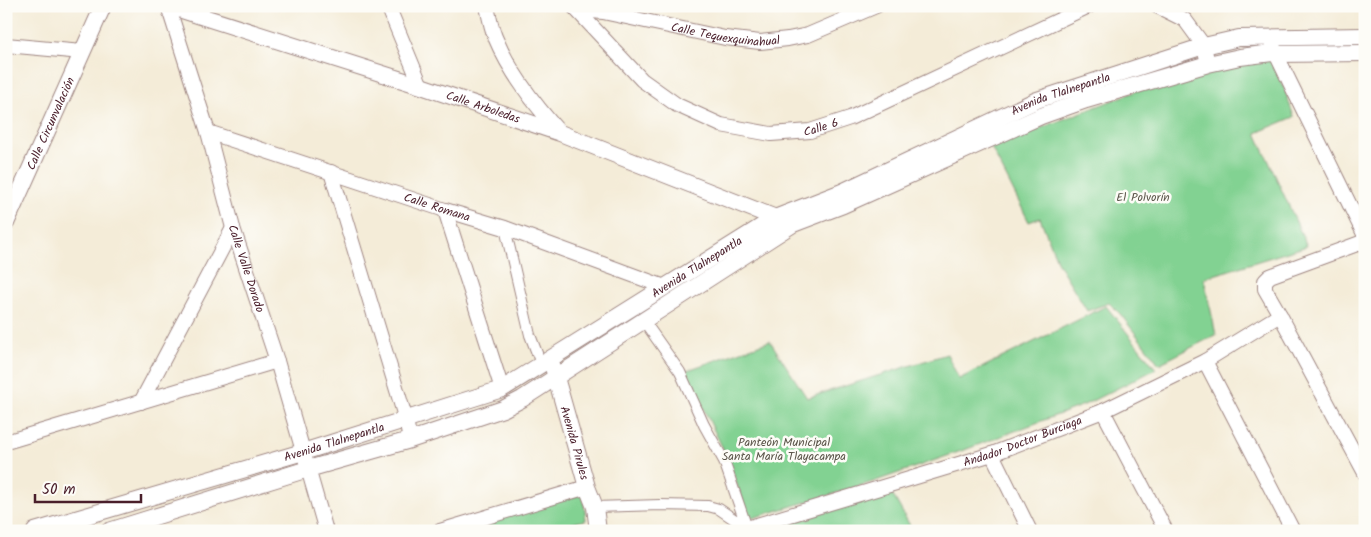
<svg xmlns="http://www.w3.org/2000/svg" width="1371" height="537" font-family="Kalam,sans-serif">
	<style>
		.green { fill: #82d292; stroke: #66785e }
		.lines { fill: none; stroke-linecap: round; stroke-linejoin: round }
		.pedestrian-casing { stroke: #9f8682; stroke-width: 12 }
		.minor-casing { stroke: #9f8682; stroke-width: 16 }
		.tertiary-casing { stroke: #9f8682; stroke-width: 18 }
		.pedestrian { stroke: #fff; stroke-width: 10 }
		.minor { stroke: #fff; stroke-width: 14 }
		.tertiary { stroke: #fff; stroke-width: 16 }
		.labels { text-anchor: middle; stroke-width: 5; stroke-linejoin: round; paint-order: stroke }
		.street-label { font-size: 12px; fill: #4a1f2b; stroke: #fdfcf7 }
		.park-label { font-size: 12px; fill: #5b554a; stroke: #fdfcf7 }
	</style>
	<rect width="100%" height="100%" fill="#fdfcf7"/>
	<filter id="ink" filterUnits="userSpaceOnUse"><feTurbulence type="fractalNoise" baseFrequency=".02" numOctaves="2"/><feDisplacementMap in="SourceGraphic" scale="10" xChannelSelector="R" yChannelSelector="G"/><feConvolveMatrix kernelMatrix="1 2 1 2 8 2 1 2 1" color-interpolation-filters="sRGB"/></filter>
	<filter id="wash" filterUnits="userSpaceOnUse"><feTurbulence type="fractalNoise" baseFrequency=".0096" numOctaves="4" result="noise"/><feDisplacementMap in="SourceGraphic" scale="20" xChannelSelector="R" yChannelSelector="G"/><feGaussianBlur stdDeviation="1.12" result="paint"/><feColorMatrix in="noise" values="0 0 0 0 0 0 0 0 0 0 0 0 0 0 0 0 0 1.4 0 .05"/><feComposite in="paint" operator="in"/></filter>
	<g filter="url(#wash)">
		<rect width="100%" height="100%" fill="#f4ecd8"/>
		<path class="green" d="M 1272,53 L 1294,117 L 1256,133 L 1307,246 L 1204,278 L 1216,335 L 1159,364 L 1121,315 L 1109,303 L 1087,311 L 1058,263 L 1040,218 L 1029,222 L 991,147 L 1155,84 Z
			M 1106,306 L 1156,369 L 1084,405 L 967,449 L 873,482 L 749,519 L 728,459 L 685,371 L 770,341 L 807,398 L 947,354 L 959,379 Z
			M 890,490 L 913,531 L 760,531 Z
			M 583,494 L 586,520 L 541,531 L 454,531 Z"/>
	</g>
	<g filter="url(#ink)">
		<g class="lines">
			<defs>
				<path id="pedestrian" d="M 505,228 L 530,335 L 540,361 L 548,359
					M 644,321 L 680,372 L 704,425 L 724,461 L 747,528
					M 595,507 L 660,505 L 708,506 L 719,509 L 747,528"/>
				<g id="minor">
					<path id="s1" d="M 168,6 L 208,132 L 233,228 L 277,361 L 326,531"/>
					<path d="M 388,6 L 421,86"/>
					<path d="M 487,6 C 489,16 491,27 495,37 C 510,73 534,104 560,133"/>
					<path id="s2" d="M 573,6 L 642,80 L 677,105 L 721,125 L 771,134 L 810,131 L 850,118 L 1089,6"/>
					<path d="M 1157,6 L 1185,20 L 1204,46 L 1208,64"/>
					<path id="s3" d="M 577,10 L 603,12 L 725,38 L 760,42 L 788,39 L 808,35 L 876,6"/>
					<path d="M 6,45 L 82,52"/>
					<path d="M 1273,45 L 1276,54 L 1364,234 L 1364,240 L 1360,243 L 1270,276 L 1265,281 L 1265,289 L 1280,315 L 1365,473"/>
					<path id="s4" d="M 208,132 L 445,210 L 505,228 L 665,287"/>
					<path d="M 331,172 L 406,420 L 410,440"/>
					<path d="M 445,210 L 502,389"/>
					<path d="M 1205,361 L 1293,531"/>
					<path d="M 141,402 L 233,228"/>
					<path d="M 1103,411 L 1166,531"/>
					<path d="M 6,442 L 277,361"/>
					<path d="M 992,454 L 1030,531"/>
					<path id="s5" d="M 747,528 L 992,454 L 1103,411 L 1205,361 L 1280,315"/>
					<path d="M 440,531 L 587,487"/>
				</g>
				<g id="tertiary">
					<path id="s6" d="M 169,6 L 421,86 L 560,133 L 781,220"/>
					<path id="s7" d="M 6,223 L 103,6"/>
					<path id="s8" d="M 553,367 L 587,487 L 595,507 L 598,531"/>
					<path id="s9" d="M 35,531 L 303,452 L 502,389 L 775,218 L 842,192 L 1037,100 L 1204,46 L 1239,38 L 1365,36"/>
					<path d="M 109,531 L 308,469 L 410,440 L 503,409 L 522,399 L 793,224 L 843,205 L 1041,116 L 1086,100 L 1208,64 L 1240,57 L 1272,53 L 1276,54 L 1365,53"/>
				</g>
			</defs>
			<use href="#pedestrian" class="pedestrian-casing"/>
			<use href="#minor" class="minor-casing"/>
			<use href="#tertiary" class="tertiary-casing"/>
			<use href="#pedestrian" class="pedestrian"/>
			<use href="#minor" class="minor"/>
			<use href="#tertiary" class="tertiary"/>
		</g>
	</g>
	<g class="labels">
		<g class="street-label">
			<text dy="4" stroke="none"><textPath href="#s3" startOffset="151">Calle Tequexquinahual</textPath></text>
			<text dy="4" stroke="none"><textPath href="#s9" startOffset="1122">Avenida Tlalnepantla</textPath></text>
			<text dy="4" stroke="none"><textPath href="#s6" startOffset="330">Calle Arboledas</textPath></text>
			<text dy="4" stroke="none"><textPath href="#s7" startOffset="109">Calle Circunvalación</textPath></text>
			<text dy="4" stroke="none"><textPath href="#s2" startOffset="294">Calle 6</textPath></text>
			<text dy="4" stroke="none"><textPath href="#s4" startOffset="241">Calle Romana</textPath></text>
			<text dy="4" stroke="none"><textPath href="#s9" startOffset="718">Avenida Tlalnepantla</textPath></text>
			<text dy="4" stroke="none"><textPath href="#s1" startOffset="274">Calle Valle Dorado</textPath></text>
			<text dy="4" stroke="none"><textPath href="#s5" startOffset="289">Andador Doctor Burciaga</textPath></text>
			<text dy="4" stroke="none"><textPath href="#s9" startOffset="312">Avenida Tlalnepantla</textPath></text>
			<text dy="4" stroke="none"><textPath href="#s8" startOffset="79">Avenida Pirules</textPath></text>
		</g>
		<g class="park-label">
			<text x="1143" y="201">El Polvorín</text>
			<text x="784" y="446">Panteón Municipal<tspan x="784" dy="14">Santa María Tlayacampa</tspan></text>
		</g>
	</g>
	<rect width="1371" height="537" fill="none" stroke="#fdfcf7" stroke-width="25"/>
	<path d="M35 494v8h106v-8" fill="none" stroke="#4a1f2b" stroke-width="2.5"/>
	<text x="42" y="494" font-size="15" fill="#4a1f2b" stroke="#fdfcf7" stroke-width="4" paint-order="stroke">50 m</text>
</svg>
